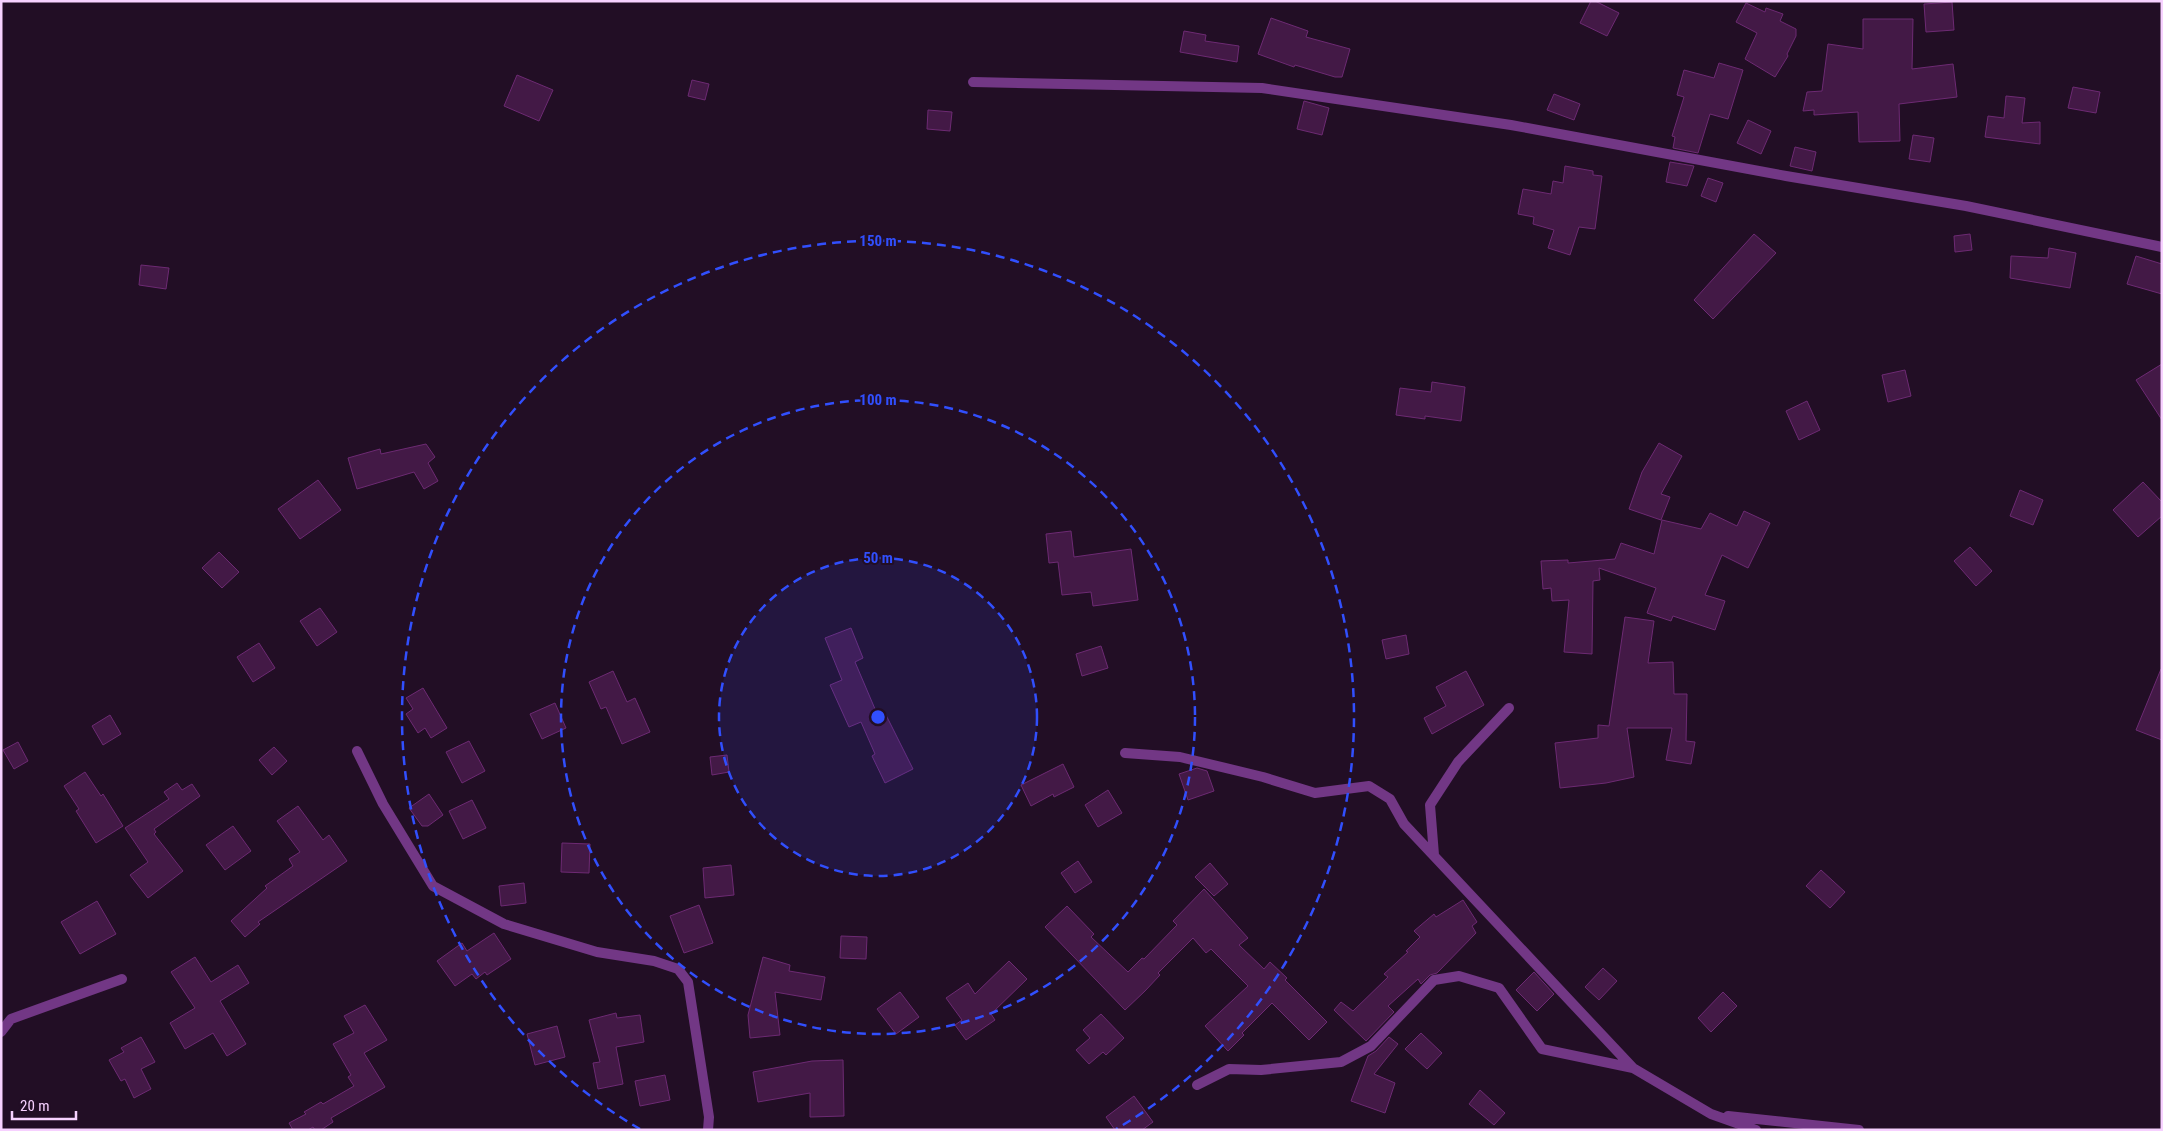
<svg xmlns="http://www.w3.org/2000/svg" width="2163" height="1131" font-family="'Roboto Condensed',sans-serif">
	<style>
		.building { fill: #431946; stroke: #6d2a73 }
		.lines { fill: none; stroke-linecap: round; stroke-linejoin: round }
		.street { stroke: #723785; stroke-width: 10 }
		.ring { fill: none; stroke: #314ffd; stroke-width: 2.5; stroke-dasharray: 9 6 }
		.centre { fill: #314ffd; stroke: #220e25; stroke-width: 2.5 }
		.ring-label { font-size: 15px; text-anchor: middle; font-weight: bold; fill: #314ffd; stroke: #220e25; stroke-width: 4; stroke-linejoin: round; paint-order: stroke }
	</style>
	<rect width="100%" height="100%" fill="#220e25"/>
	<path class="building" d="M 1591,1 L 1595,1 L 1619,13 L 1607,36 L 1580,23 Z
		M 1952,2 L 1954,30 L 1926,32 L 1924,4 Z
		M 1746,3 L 1765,12 L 1766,8 L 1783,14 L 1780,21 L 1796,29 L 1796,36 L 1787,54 L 1788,56 L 1775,77 L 1745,59 L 1757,33 L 1736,22 Z
		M 1271,18 L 1308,31 L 1306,37 L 1350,49 L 1342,77 L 1335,77 L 1295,65 L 1294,67 L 1258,54 Z
		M 1863,19 L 1913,19 L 1912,69 L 1953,64 L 1957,97 L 1899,104 L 1900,141 L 1859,142 L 1858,112 L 1814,115 L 1814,110 L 1803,111 L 1807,92 L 1822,91 L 1828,44 L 1863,49 Z
		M 1184,31 L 1206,35 L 1205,41 L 1239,46 L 1237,62 L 1180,52 Z
		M 1719,63 L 1743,70 L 1728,119 L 1710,114 L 1698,153 L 1673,148 L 1675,137 L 1672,136 L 1684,97 L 1677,95 L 1684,70 L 1714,78 Z
		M 517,75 L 553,90 L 539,121 L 504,106 Z
		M 692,80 L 709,84 L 705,100 L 688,96 Z
		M 2073,87 L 2100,92 L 2096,113 L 2068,108 Z
		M 1554,94 L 1580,104 L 1574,120 L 1547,110 Z
		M 2006,96 L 2025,98 L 2022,123 L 2040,122 L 2040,144 L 1985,137 L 1988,116 L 2004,118 Z
		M 1304,101 L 1329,108 L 1322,135 L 1297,129 Z
		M 928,110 L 952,112 L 950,131 L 927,129 Z
		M 1748,120 L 1771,131 L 1761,154 L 1737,143 Z
		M 1913,135 L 1934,138 L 1930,162 L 1909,159 Z
		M 1795,147 L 1816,152 L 1812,171 L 1790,166 Z
		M 1670,162 L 1694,166 L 1687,186 L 1666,182 Z
		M 1565,166 L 1593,171 L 1593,175 L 1602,176 L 1595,229 L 1579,227 L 1570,255 L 1548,248 L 1554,230 L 1533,224 L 1534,217 L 1518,214 L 1523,189 L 1551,194 L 1553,181 L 1563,183 Z
		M 1708,178 L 1723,183 L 1716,202 L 1701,196 Z
		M 1754,234 L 1776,253 L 1713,319 L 1694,300 Z
		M 1970,234 L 1972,250 L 1955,252 L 1954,236 Z
		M 2049,248 L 2076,253 L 2070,288 L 2010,278 L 2011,256 L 2048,258 Z
		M 2136,256 L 2162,264 L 2162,294 L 2127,284 Z
		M 141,265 L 169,268 L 166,289 L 139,285 Z
		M 2162,364 L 2162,420 L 2136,380 Z
		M 1905,370 L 1911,396 L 1888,402 L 1882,375 Z
		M 1432,382 L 1465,387 L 1461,421 L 1425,416 L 1425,419 L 1396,415 L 1400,388 L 1431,392 Z
		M 1807,401 L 1820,430 L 1799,440 L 1786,411 Z
		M 1659,443 L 1682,456 L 1661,494 L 1670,497 L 1661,520 L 1629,509 L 1642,472 Z
		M 426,444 L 435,457 L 428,463 L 438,481 L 424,489 L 414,472 L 357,489 L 348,458 L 380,449 L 381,454 Z
		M 318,480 L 341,510 L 300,539 L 278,509 Z
		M 2143,482 L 2162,502 L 2162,516 L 2138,537 L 2113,510 Z
		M 2020,490 L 2043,500 L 2033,525 L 2010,516 Z
		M 1744,511 L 1770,523 L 1748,568 L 1722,555 L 1705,595 L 1725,601 L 1715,630 L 1673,616 L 1671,621 L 1647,613 L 1656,588 L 1599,568 L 1600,580 L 1593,581 L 1592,654 L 1564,652 L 1569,600 L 1552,601 L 1551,588 L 1543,589 L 1541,561 L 1568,560 L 1568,563 L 1615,559 L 1621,543 L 1654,554 L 1662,520 L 1701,529 L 1710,513 L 1737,526 Z
		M 1071,531 L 1074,557 L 1131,549 L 1138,600 L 1093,606 L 1091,592 L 1062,595 L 1058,562 L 1049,563 L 1046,534 Z
		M 1970,547 L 1992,571 L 1976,586 L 1954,561 Z
		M 219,552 L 239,572 L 222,588 L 202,568 Z
		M 320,608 L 337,632 L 317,646 L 300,621 Z
		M 1625,617 L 1654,621 L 1648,663 L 1673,662 L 1674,694 L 1687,694 L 1686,741 L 1695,742 L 1691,764 L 1666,760 L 1672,728 L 1627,728 L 1634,777 L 1606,783 L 1560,788 L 1555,743 L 1598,738 L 1598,725 L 1609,726 Z
		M 851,628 L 863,658 L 855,662 L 878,716 L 885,713 L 913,769 L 885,783 L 872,756 L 875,754 L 861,722 L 849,727 L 830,685 L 842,680 L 825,638 Z
		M 1406,635 L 1409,654 L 1386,659 L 1382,640 Z
		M 259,643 L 275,668 L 253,682 L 237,657 Z
		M 1101,646 L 1108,668 L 1082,676 L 1076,654 Z
		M 2161,669 L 2162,669 L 2162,740 L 2136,730 Z
		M 613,671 L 627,702 L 635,698 L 650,732 L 622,744 L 606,707 L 601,709 L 589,682 Z
		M 1466,671 L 1484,705 L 1432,734 L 1424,718 L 1446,706 L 1436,687 Z
		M 423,688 L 447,728 L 431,738 L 425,728 L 418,733 L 406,714 L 413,709 L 406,698 Z
		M 555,703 L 566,728 L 542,739 L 530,714 Z
		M 110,715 L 121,734 L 103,745 L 92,726 Z
		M 469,741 L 485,771 L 462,783 L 446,752 Z
		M 18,742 L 28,761 L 14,769 L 3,750 Z
		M 274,747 L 287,761 L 272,775 L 259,760 Z
		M 727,755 L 729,772 L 712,775 L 710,757 Z
		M 1063,764 L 1074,787 L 1054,797 L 1053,794 L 1031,806 L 1021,785 Z
		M 1197,768 L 1207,771 L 1214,791 L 1188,800 L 1179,774 Z
		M 85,772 L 101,796 L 103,794 L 123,826 L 96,843 L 76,811 L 79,809 L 64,786 Z
		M 177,783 L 182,790 L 192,784 L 200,796 L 154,829 L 156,832 L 154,834 L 183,871 L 148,898 L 130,875 L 148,862 L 125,828 L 169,799 L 164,792 Z
		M 1108,790 L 1122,813 L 1098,827 L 1085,805 Z
		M 429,794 L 443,815 L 428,826 L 422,826 L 409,808 Z
		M 472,800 L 486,828 L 463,839 L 449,811 Z
		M 298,806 L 323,840 L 329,835 L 347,861 L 258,922 L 260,924 L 245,937 L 231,921 L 267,888 L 265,886 L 293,866 L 289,859 L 300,852 L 277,821 Z
		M 233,826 L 251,851 L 225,870 L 206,845 Z
		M 562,843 L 590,844 L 589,873 L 561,872 Z
		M 1078,861 L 1092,882 L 1075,893 L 1061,873 Z
		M 1210,863 L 1228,884 L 1214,896 L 1195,877 Z
		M 731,865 L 734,895 L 705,898 L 703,868 Z
		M 1821,870 L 1845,892 L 1830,908 L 1806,886 Z
		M 524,883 L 526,903 L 501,906 L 499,886 Z
		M 1204,889 L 1248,938 L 1239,945 L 1264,969 L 1270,962 L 1287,978 L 1285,980 L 1327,1022 L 1309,1040 L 1272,1003 L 1242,1033 L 1244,1035 L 1228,1051 L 1205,1026 L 1248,986 L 1211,949 L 1206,953 L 1193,938 L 1158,973 L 1160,975 L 1145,991 L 1125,1010 L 1045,927 L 1067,906 L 1094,934 L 1091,937 L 1128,972 L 1142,958 L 1144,959 L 1177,925 L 1173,921 Z
		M 1463,900 L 1477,922 L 1472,926 L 1476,933 L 1437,973 L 1430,975 L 1421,984 L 1418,979 L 1388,1006 L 1394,1012 L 1366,1041 L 1334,1010 L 1341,1002 L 1353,1011 L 1388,977 L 1384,974 L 1408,952 L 1406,951 L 1420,937 L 1414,931 L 1434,914 L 1436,917 Z
		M 97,901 L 116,934 L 80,954 L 61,922 Z
		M 699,905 L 713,943 L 684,953 L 670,916 Z
		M 494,933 L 511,959 L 487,975 L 485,972 L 476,979 L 472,974 L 455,986 L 437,961 L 462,943 L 467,951 Z
		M 841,936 L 867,937 L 866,959 L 840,958 Z
		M 195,957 L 211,982 L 238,965 L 249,983 L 220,1001 L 246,1044 L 227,1056 L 213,1033 L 185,1049 L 170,1023 L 195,1008 L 171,972 Z
		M 763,957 L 790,965 L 789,971 L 825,977 L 821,1000 L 775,992 L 780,1035 L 750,1038 L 748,1015 Z
		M 1009,961 L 1027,979 L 991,1014 L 995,1020 L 966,1040 L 955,1025 L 962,1020 L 946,998 L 968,983 L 975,994 Z
		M 1603,968 L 1617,981 L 1599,1000 L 1585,987 Z
		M 1534,972 L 1554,994 L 1537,1011 L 1516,990 Z
		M 900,992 L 919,1017 L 896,1034 L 877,1009 Z
		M 1723,992 L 1737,1006 L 1711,1032 L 1698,1018 Z
		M 365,1005 L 387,1040 L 364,1053 L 385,1087 L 331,1118 L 333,1122 L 321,1130 L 315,1130 L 313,1127 L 308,1130 L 293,1130 L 289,1123 L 306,1114 L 304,1112 L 321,1102 L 323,1104 L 354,1086 L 348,1077 L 351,1075 L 333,1044 L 354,1033 L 344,1016 Z
		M 616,1013 L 617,1018 L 640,1015 L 644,1042 L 616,1047 L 623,1084 L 598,1089 L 593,1063 L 600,1062 L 589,1020 Z
		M 1101,1014 L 1124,1038 L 1106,1055 L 1103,1052 L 1089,1064 L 1076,1050 L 1090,1038 L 1083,1030 Z
		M 557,1026 L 565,1057 L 535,1065 L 527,1034 Z
		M 1421,1033 L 1442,1053 L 1427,1069 L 1405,1049 Z
		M 141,1037 L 155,1062 L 141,1069 L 151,1089 L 134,1098 L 125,1079 L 121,1081 L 109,1060 L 124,1052 L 121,1048 Z
		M 1389,1037 L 1398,1044 L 1374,1074 L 1395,1083 L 1385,1113 L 1351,1101 L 1368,1056 L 1376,1051 Z
		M 843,1060 L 844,1116 L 810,1117 L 810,1093 L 758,1102 L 753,1072 L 812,1061 Z
		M 665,1075 L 670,1100 L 640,1106 L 635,1081 Z
		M 1480,1090 L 1505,1113 L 1494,1125 L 1469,1104 Z
		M 1134,1096 L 1153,1122 L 1142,1130 L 1115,1130 L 1106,1117 Z"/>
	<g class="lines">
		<path class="street" d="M 973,82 L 1262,88 L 1511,125 L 1786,176 L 1966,206 L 2162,247
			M 357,751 L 383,804 L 433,886 L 504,924 L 597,952 L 654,961 L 678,969 L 688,982 L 709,1117 L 708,1130
			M 1125,753 L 1180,757 L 1263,777 L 1315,793 L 1369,786 L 1390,799 L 1404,824 L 1633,1068 L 1711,1114 L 1756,1130
			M 1434,855 L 1430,805 L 1458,762 L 1509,708
			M 1,1032 L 11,1019 L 122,979
			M 1197,1085 L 1229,1069 L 1261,1070 L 1341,1062 L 1371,1046 L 1434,980 L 1459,976 L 1499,988 L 1542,1049 L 1633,1068
			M 1728,1116 L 1859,1130"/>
	</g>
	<circle cx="878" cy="717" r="159" fill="#314ffd" fill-opacity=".12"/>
	<g class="ring">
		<circle cx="878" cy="717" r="159"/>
		<circle cx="878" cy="717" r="317"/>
		<path d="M640 1129A476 476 0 1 1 1116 1129"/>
	</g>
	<circle cx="878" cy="717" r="8" class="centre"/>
	<g class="ring-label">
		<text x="878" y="246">150 m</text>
		<text x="878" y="405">100 m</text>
		<text x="878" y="563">50 m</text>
	</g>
	<rect width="2163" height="1131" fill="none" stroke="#f7d1ff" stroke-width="5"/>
	<path d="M12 1111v8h64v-8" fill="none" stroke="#f7d1ff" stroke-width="2.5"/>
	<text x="20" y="1111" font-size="15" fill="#f7d1ff" stroke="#220e25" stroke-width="4" paint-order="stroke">20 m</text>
</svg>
